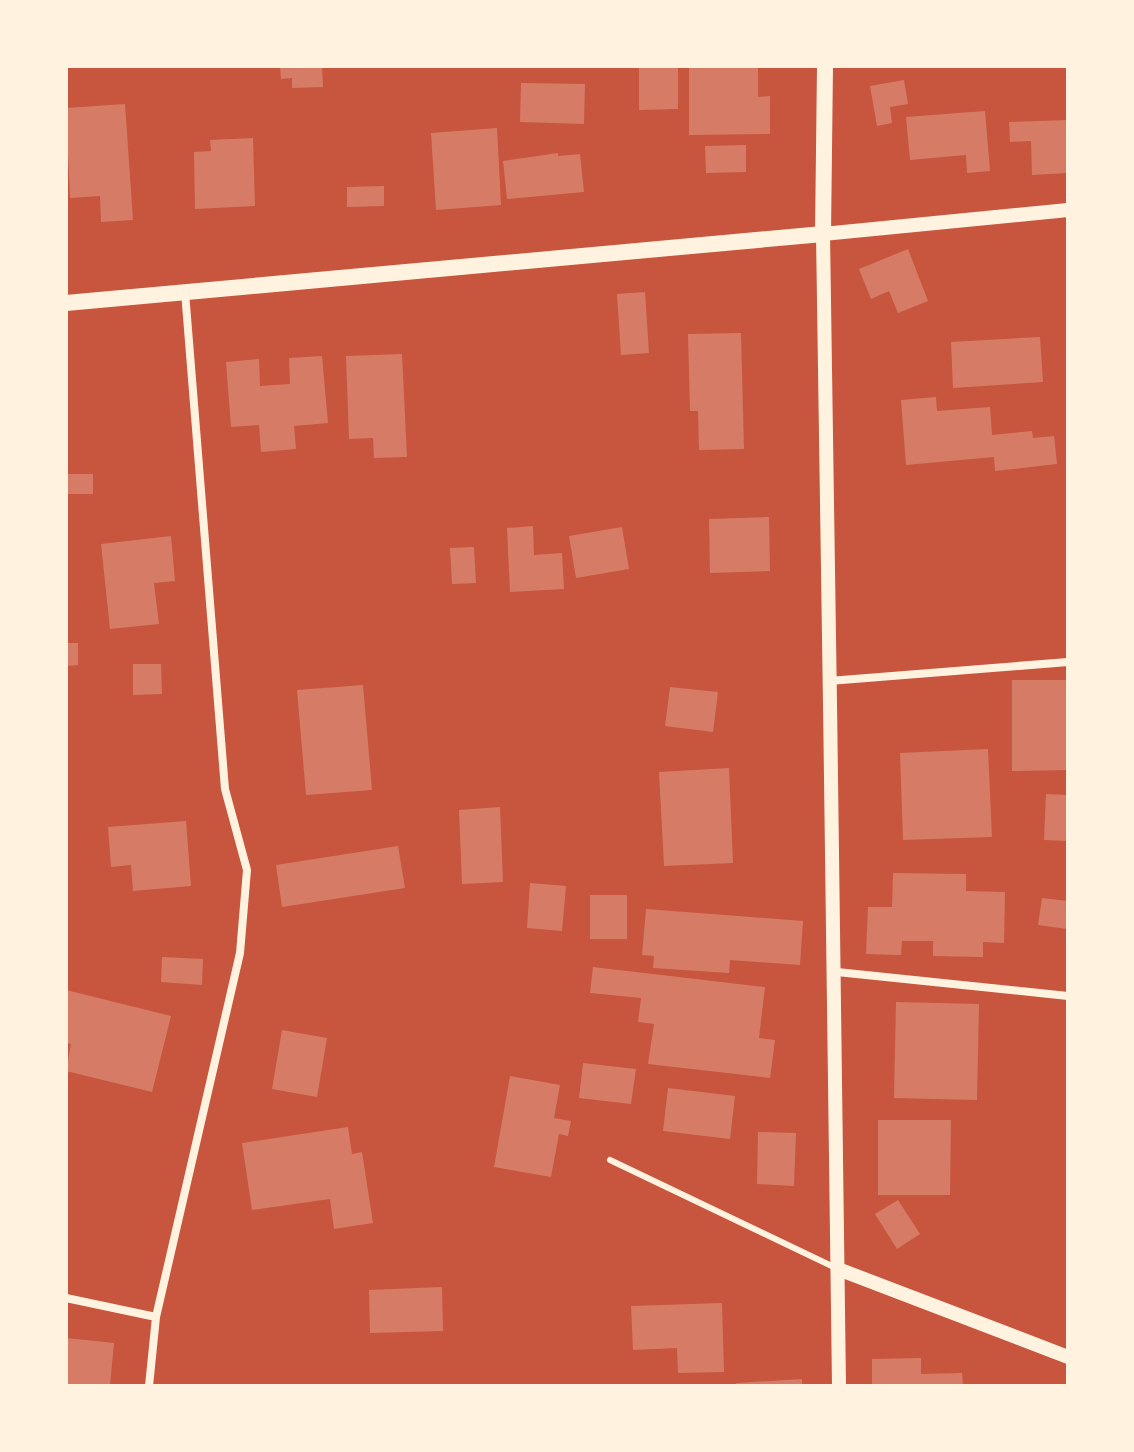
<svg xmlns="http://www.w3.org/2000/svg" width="1134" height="1452" font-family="Figtree,sans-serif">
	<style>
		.building { fill: #d67c66 }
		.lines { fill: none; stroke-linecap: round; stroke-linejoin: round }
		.service { stroke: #fff3e0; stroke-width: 6 }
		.minor { stroke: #fff3e0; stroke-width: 8 }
		.tertiary { stroke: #fff3e0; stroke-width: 14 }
		.secondary { stroke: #fff3e0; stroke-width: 16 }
	</style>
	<rect width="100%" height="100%" fill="#c8553d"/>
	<path class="building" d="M 280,66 L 322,66 L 323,87 L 292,88 L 292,78 L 281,79 Z
		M 639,66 L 678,66 L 678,109 L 639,110 Z
		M 689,66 L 758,66 L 758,97 L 770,96 L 770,134 L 689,135 Z
		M 904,80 L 908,104 L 890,107 L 892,123 L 877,126 L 870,86 Z
		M 521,83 L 585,84 L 584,124 L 520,122 Z
		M 125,104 L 133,220 L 101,222 L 100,196 L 70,198 L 66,108 Z
		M 985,111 L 990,171 L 967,173 L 966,155 L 910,160 L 906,117 Z
		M 1068,120 L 1068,173 L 1032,175 L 1031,141 L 1010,142 L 1009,122 Z
		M 497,128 L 501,205 L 436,210 L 431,133 Z
		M 253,138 L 255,206 L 195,209 L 194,152 L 211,151 L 210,140 Z
		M 746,145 L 746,172 L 706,173 L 705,146 Z
		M 558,153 L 558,156 L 580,154 L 584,192 L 507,199 L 503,161 Z
		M 384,186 L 384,206 L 347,207 L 347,187 Z
		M 908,249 L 928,301 L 898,313 L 889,291 L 871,299 L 859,269 Z
		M 645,292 L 649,353 L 621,355 L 617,294 Z
		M 741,333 L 744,449 L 699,450 L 698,411 L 690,411 L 688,334 Z
		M 1040,337 L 1043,382 L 953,388 L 951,342 Z
		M 402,354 L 407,457 L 374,458 L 373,438 L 349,439 L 346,356 Z
		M 322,356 L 328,423 L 294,426 L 296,449 L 261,452 L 259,425 L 231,427 L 226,362 L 259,359 L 260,386 L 290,384 L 289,358 Z
		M 936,397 L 937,411 L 990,407 L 992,435 L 1032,431 L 1033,438 L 1054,436 L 1057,464 L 995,471 L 994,457 L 906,465 L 901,400 Z
		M 66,474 L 93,474 L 93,494 L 66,494 Z
		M 769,517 L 770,571 L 710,573 L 709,519 Z
		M 533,526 L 534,555 L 562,553 L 564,589 L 510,592 L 507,528 Z
		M 622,527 L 629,569 L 576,578 L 569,536 Z
		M 171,536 L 175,581 L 154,583 L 159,624 L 110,629 L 101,544 Z
		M 474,547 L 476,583 L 452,584 L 450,548 Z
		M 66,643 L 78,643 L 78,665 L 66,666 Z
		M 133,664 L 161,664 L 162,694 L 133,695 Z
		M 1012,680 L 1068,680 L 1068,770 L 1012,771 Z
		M 363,685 L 372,790 L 306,795 L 297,690 Z
		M 670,687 L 718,692 L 713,732 L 665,726 Z
		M 988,749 L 992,837 L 903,840 L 900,753 Z
		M 729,768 L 733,863 L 664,866 L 659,772 Z
		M 1046,794 L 1068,795 L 1068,841 L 1044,840 Z
		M 500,807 L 503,882 L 462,884 L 459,810 Z
		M 186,821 L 191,886 L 133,891 L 131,865 L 111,867 L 108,827 Z
		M 398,846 L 405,888 L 282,907 L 276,865 Z
		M 893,873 L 966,874 L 966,891 L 1005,892 L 1004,943 L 983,942 L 983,957 L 933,956 L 933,941 L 902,941 L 901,955 L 866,954 L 868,907 L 892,907 Z
		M 530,883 L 566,886 L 562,931 L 527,928 Z
		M 590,895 L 627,895 L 627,939 L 590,939 Z
		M 1042,898 L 1068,901 L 1067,929 L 1038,925 Z
		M 646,909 L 803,921 L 800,965 L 730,960 L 729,973 L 653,968 L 654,956 L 642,955 Z
		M 162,957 L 203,959 L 202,985 L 161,982 Z
		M 593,967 L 765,987 L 759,1038 L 775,1040 L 770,1078 L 648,1064 L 654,1024 L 638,1022 L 641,998 L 590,993 Z
		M 66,990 L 171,1016 L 152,1092 L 66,1071 L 71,1044 L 66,1043 Z
		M 896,1002 L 979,1004 L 977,1100 L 894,1098 Z
		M 282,1030 L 327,1038 L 317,1097 L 272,1089 Z
		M 583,1063 L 636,1069 L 631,1104 L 579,1098 Z
		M 510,1076 L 560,1085 L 554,1118 L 571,1121 L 568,1136 L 559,1134 L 551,1177 L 494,1167 Z
		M 668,1088 L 735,1096 L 730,1139 L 663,1131 Z
		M 878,1120 L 951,1120 L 950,1195 L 878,1195 Z
		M 348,1127 L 352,1154 L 362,1152 L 373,1223 L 334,1229 L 330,1199 L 252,1210 L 242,1143 Z
		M 758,1132 L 796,1133 L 794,1186 L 757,1184 Z
		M 898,1200 L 920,1234 L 897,1249 L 875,1214 Z
		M 442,1287 L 443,1331 L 370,1333 L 369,1290 Z
		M 722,1303 L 724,1372 L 678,1373 L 677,1348 L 633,1350 L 631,1306 Z
		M 66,1338 L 114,1343 L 110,1386 L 66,1386 Z
		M 921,1358 L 921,1374 L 962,1373 L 963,1386 L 872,1386 L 872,1359 Z
		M 802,1379 L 802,1386 L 736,1386 L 736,1383 Z"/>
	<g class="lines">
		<path class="service" d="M 610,1160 L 838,1269"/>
		<path class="minor" d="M 829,681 L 1068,662
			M 837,972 L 1068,996
			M 66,1298 L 156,1317
			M 149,1386 L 156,1317 L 240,953 L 247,870 L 225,789 L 185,292"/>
		<path class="tertiary" d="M 838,1269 L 1068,1357
			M 839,1386 C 837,1002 827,618 823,234 L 1068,210"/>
		<path class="secondary" d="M 66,303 L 823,234 L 825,66"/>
	</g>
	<rect width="1134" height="1452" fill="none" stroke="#fff3e0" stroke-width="136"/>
</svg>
